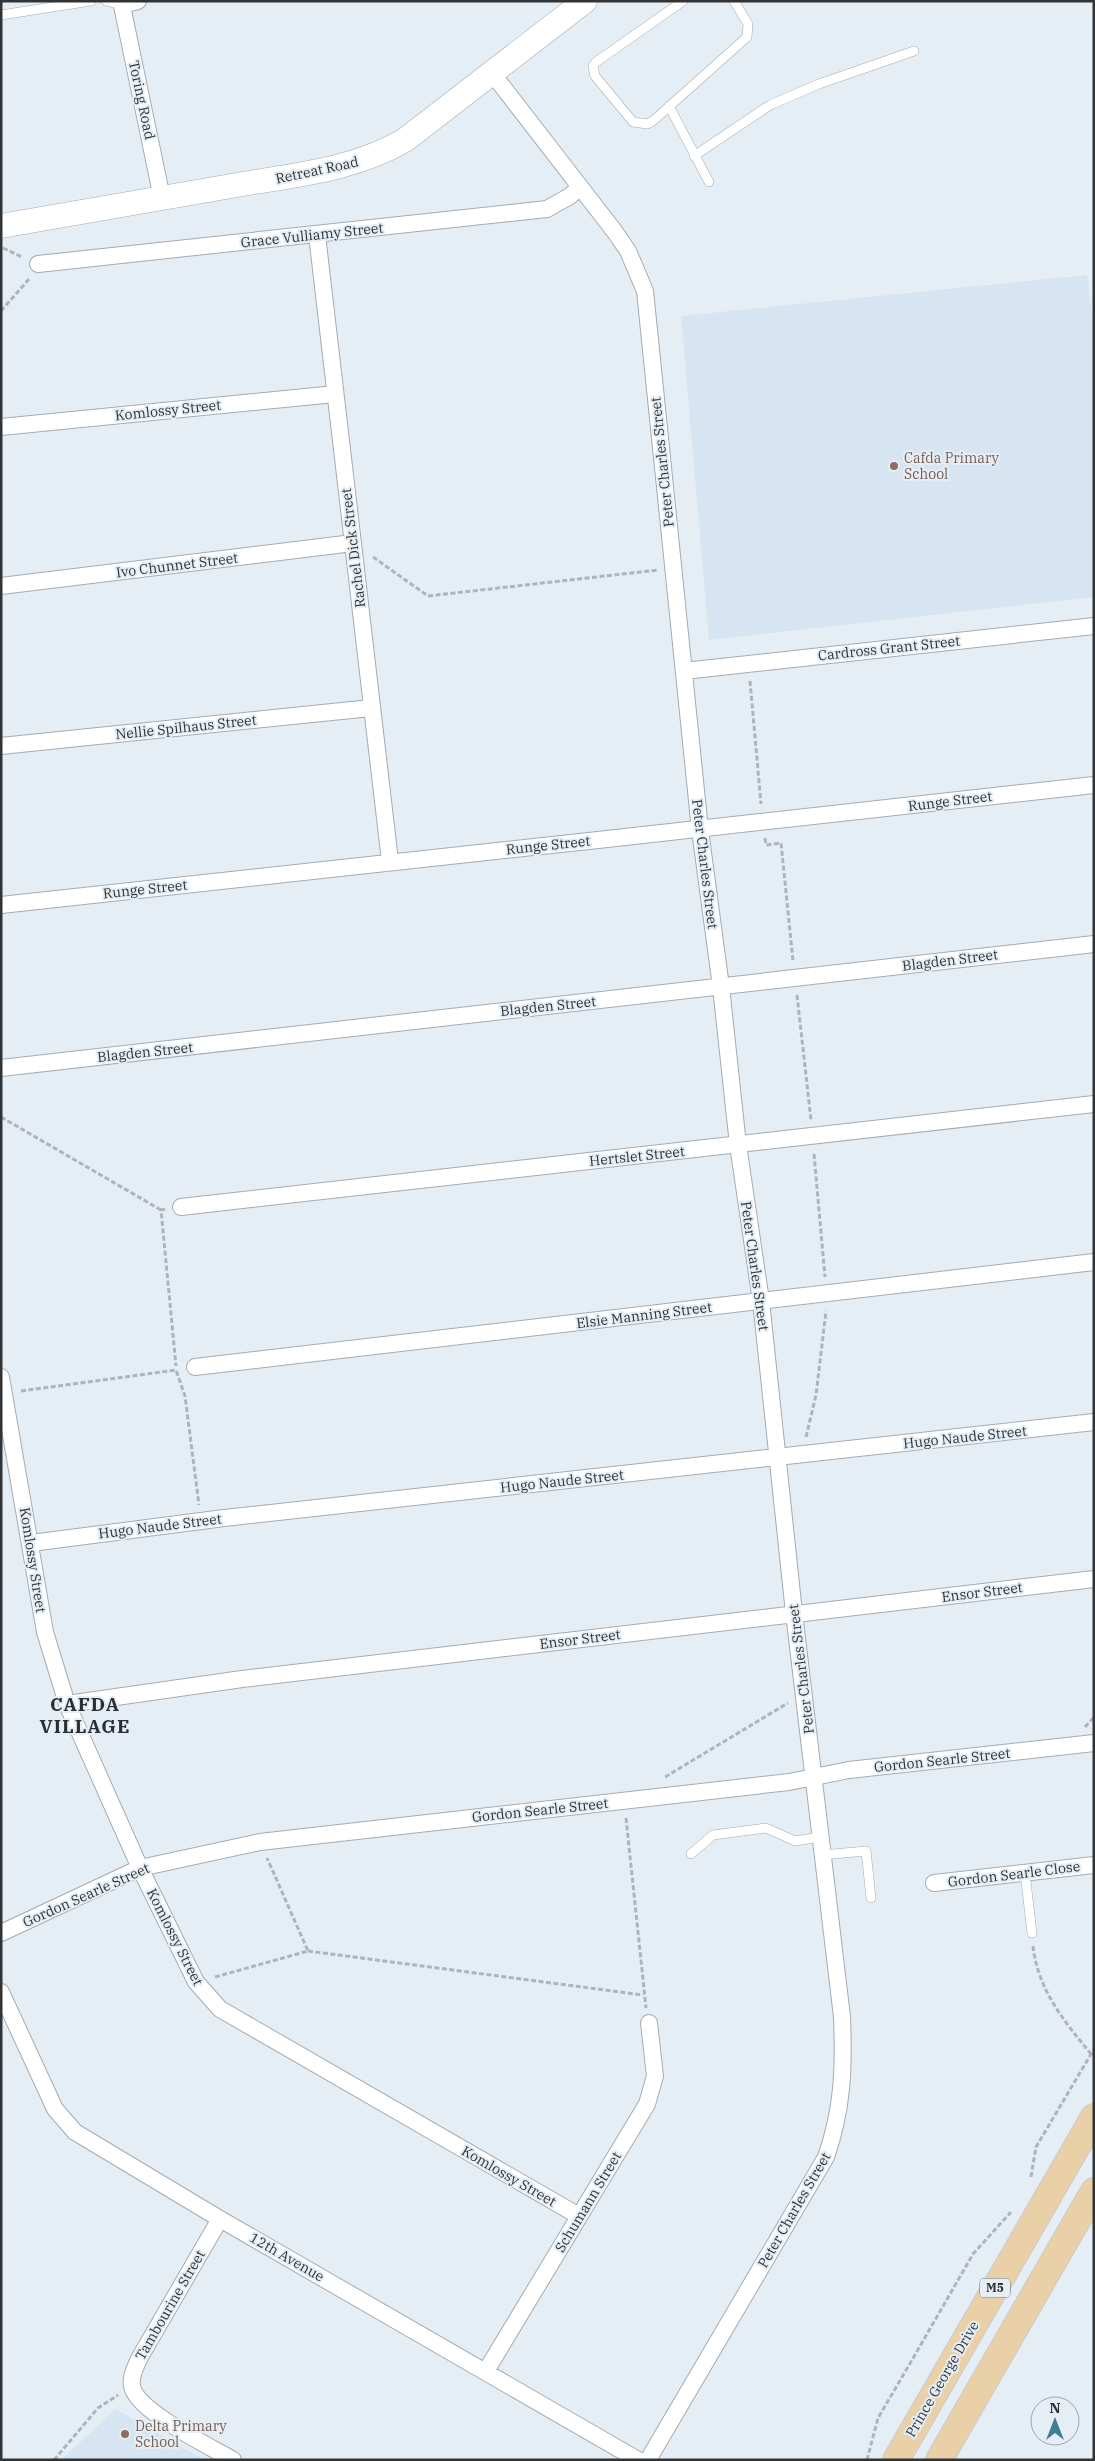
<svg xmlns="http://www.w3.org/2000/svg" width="1095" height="2461" font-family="'IBM Plex Serif',serif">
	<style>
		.built { fill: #d7e4f1 }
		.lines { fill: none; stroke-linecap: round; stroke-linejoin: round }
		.lane-casing { stroke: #a4abb2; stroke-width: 10 }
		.street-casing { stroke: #a4abb2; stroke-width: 18 }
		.secondary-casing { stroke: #a4abb2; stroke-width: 25 }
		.primary-casing { stroke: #c9cacb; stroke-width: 28 }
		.path { stroke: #aeb4ba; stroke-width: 3; stroke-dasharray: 5 2.5; stroke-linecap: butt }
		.lane { stroke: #fff; stroke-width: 9 }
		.street { stroke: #fff; stroke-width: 16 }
		.secondary { stroke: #fff; stroke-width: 24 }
		.primary { stroke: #e9d0a6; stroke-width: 26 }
		.education-dot { fill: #8d6e63; stroke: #e6eef5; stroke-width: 2 }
		.labels { text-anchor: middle; stroke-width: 4; stroke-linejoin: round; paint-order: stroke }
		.shield { fill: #e6eef5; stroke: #676c6f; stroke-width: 1 }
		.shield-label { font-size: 12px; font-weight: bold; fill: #313436 }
		.street-label { font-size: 14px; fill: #313436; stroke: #e6eef5 }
		.education-label { font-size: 14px; fill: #785e54; stroke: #e6eef5; text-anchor: start }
		.district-label { font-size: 19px; font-weight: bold; letter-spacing: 1px; fill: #292f34; stroke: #e6eef5 }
	</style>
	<rect width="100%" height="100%" fill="#e6eef5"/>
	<path class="built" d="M 1087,275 L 1094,335 L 1094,597 L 709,640 L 681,316 Z
		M 116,2409 L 204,2460 L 61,2460 Z"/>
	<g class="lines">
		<defs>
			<path id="lane" d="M 106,1 L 122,5
				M 683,1 L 596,62 L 593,66 L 595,76 L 633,122 L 647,124 L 653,121 L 747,37 L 748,24 L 734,1
				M 1,15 L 91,1
				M 669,106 L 709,182
				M 694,156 L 770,105 L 819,84 L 914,51
				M 691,1854 L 713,1835 L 766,1828 L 795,1841 L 820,1837
				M 822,1855 L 866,1851 L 871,1898
				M 1025,1873 L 1032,1933"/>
			<path id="street" d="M 121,1 L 162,198
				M 122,5 L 138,1
				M 492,73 L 615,232 L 628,251 L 645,291 L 700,830 L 721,987 L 738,1145 L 761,1301 L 794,1613 L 842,2017 C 844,2068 843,2108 826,2157 L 648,2460
				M 317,235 L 390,861
				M 38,264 L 547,209 L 570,196 L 579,188
				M 1,427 L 335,394
				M 1,586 L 353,543
				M 684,671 L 1094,626
				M 1,746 L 371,708
				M 1,905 C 365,864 730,827 1094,785
				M 1,1068 L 1094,944
				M 181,1207 L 1094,1104
				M 195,1367 L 1094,1262
				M 1,1377 L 45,1632 L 67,1704 L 140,1868 L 196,1982 L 220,2009 L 579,2216
				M 31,1543 L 224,1518 L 1094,1422
				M 67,1704 L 242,1679 L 1094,1579
				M 934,1883 L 1094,1865
				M 1,1933 L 140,1868 L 260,1842 L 789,1782 L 849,1770 L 1094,1743
				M 1,1992 L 55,2109 L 75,2132 L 220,2219 L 638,2460
				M 220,2219 L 140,2357 C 136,2366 130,2376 132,2386 C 136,2411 211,2447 233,2460
				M 486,2371 L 647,2104 L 655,2076 L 649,2023"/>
			<path id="secondary" d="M 1,226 C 80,212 159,199 237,185 C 294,175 354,170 405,140 L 585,1"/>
			<path id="primary" d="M 896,2460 L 1094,2117
				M 939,2460 L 1094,2191"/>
		</defs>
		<use href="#lane" class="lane-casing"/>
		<use href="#street" class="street-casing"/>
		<use href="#secondary" class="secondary-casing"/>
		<use href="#primary" class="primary-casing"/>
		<path class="path" d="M 3,248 L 22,257
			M 1,311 L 30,278
			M 373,557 L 428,596 L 658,570
			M 750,681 L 761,804
			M 765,838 L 766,845 L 781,843 L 793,961
			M 797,995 L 811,1120
			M 1,1117 L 161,1210
			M 814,1154 L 825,1277
			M 165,1209 L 161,1210 L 176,1366
			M 21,1391 L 176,1370 L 185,1396 L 199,1505
			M 806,1437 L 816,1395 L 826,1311
			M 1085,1727 L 1094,1717
			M 665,1777 L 788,1703
			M 626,1818 L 646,2008
			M 1033,1946 C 1038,1990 1064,2021 1091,2054
			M 308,1951 L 643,1995
			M 215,1977 L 308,1951 L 267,1858
			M 1031,2177 L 1036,2147 L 1094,2049
			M 54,2460 L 98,2408 L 118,2395
			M 867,2460 L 878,2418 L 912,2360 L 973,2254 L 1011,2212"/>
		<use href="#lane" class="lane"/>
		<use href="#street" class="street"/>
		<use href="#secondary" class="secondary"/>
		<use href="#primary" class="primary"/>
	</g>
	<g class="education-dot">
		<circle cx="894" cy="466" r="5"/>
		<circle cx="125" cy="2434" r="5"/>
	</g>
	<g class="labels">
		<rect class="shield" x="980" y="2278.5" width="30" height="19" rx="4"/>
		<g class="shield-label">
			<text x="995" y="2292">M5</text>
		</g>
		<g class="street-label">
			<text transform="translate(142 100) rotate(78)" y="5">Toring Road</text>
			<text transform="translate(317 170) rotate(-12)" y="5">Retreat Road</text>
			<text transform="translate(312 235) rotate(-6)" y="5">Grace Vulliamy Street</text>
			<text transform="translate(168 410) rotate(-6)" y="5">Komlossy Street</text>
			<text transform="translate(662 462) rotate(-96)" y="5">Peter Charles Street</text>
			<text transform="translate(353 548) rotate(-97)" y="5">Rachel Dick Street</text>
			<text transform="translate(177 565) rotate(-7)" y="5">Ivo Chunnet Street</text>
			<text transform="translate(889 648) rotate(-6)" y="5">Cardross Grant Street</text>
			<text transform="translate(186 727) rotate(-6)" y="5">Nellie Spilhaus Street</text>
			<text transform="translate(950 801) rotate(-7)" y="5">Runge Street</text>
			<text transform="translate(548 845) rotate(-6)" y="5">Runge Street</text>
			<text transform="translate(705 864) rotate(83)" y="5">Peter Charles Street</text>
			<text transform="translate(145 889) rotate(-6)" y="5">Runge Street</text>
			<text transform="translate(950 960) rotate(-7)" y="5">Blagden Street</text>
			<text transform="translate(548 1006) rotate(-6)" y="5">Blagden Street</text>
			<text transform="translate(145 1052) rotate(-6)" y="5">Blagden Street</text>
			<text transform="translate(637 1156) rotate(-6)" y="5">Hertslet Street</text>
			<text transform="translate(755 1266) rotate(82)" y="5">Peter Charles Street</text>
			<text transform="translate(644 1315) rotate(-7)" y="5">Elsie Manning Street</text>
			<text transform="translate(965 1437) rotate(-6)" y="5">Hugo Naude Street</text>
			<text transform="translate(562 1481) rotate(-6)" y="5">Hugo Naude Street</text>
			<text transform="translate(160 1526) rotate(-7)" y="5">Hugo Naude Street</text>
			<text transform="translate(33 1560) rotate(81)" y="5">Komlossy Street</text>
			<text transform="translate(982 1592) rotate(-7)" y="5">Ensor Street</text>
			<text transform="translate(580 1639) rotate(-7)" y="5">Ensor Street</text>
			<text transform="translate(801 1669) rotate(-97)" y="5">Peter Charles Street</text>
			<text transform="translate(942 1760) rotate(-6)" y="5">Gordon Searle Street</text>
			<text transform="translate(540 1810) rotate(-6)" y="5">Gordon Searle Street</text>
			<text transform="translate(1014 1874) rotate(-7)" y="5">Gordon Searle Close</text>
			<text transform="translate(86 1895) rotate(-24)" y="5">Gordon Searle Street</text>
			<text transform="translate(175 1937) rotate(63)" y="5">Komlossy Street</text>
			<text transform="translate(509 2176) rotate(30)" y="5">Komlossy Street</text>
			<text transform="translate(588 2202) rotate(-59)" y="5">Schumann Street</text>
			<text transform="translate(794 2210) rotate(-60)" y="5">Peter Charles Street</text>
			<text transform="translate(287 2257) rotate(30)" y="5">12th Avenue</text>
			<text transform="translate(170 2305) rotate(-60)" y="5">Tambourine Street</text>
			<text transform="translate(942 2379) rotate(-60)" y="5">Prince George Drive</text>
		</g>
		<g class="education-label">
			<text x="904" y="463">Cafda Primary<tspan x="904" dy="16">School</tspan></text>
			<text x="135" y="2431">Delta Primary<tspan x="135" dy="16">School</tspan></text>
		</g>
		<g class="district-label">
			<text x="85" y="1711">CAFDA<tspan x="85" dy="22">VILLAGE</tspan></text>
		</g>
	</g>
	<rect width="1095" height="2461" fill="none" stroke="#313436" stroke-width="5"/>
	<g transform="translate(1055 2421)"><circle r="24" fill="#e6eef5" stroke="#9ea4a9"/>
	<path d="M0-4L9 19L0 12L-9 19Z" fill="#3d7e91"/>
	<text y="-8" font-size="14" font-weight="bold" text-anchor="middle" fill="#313436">N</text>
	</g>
</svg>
